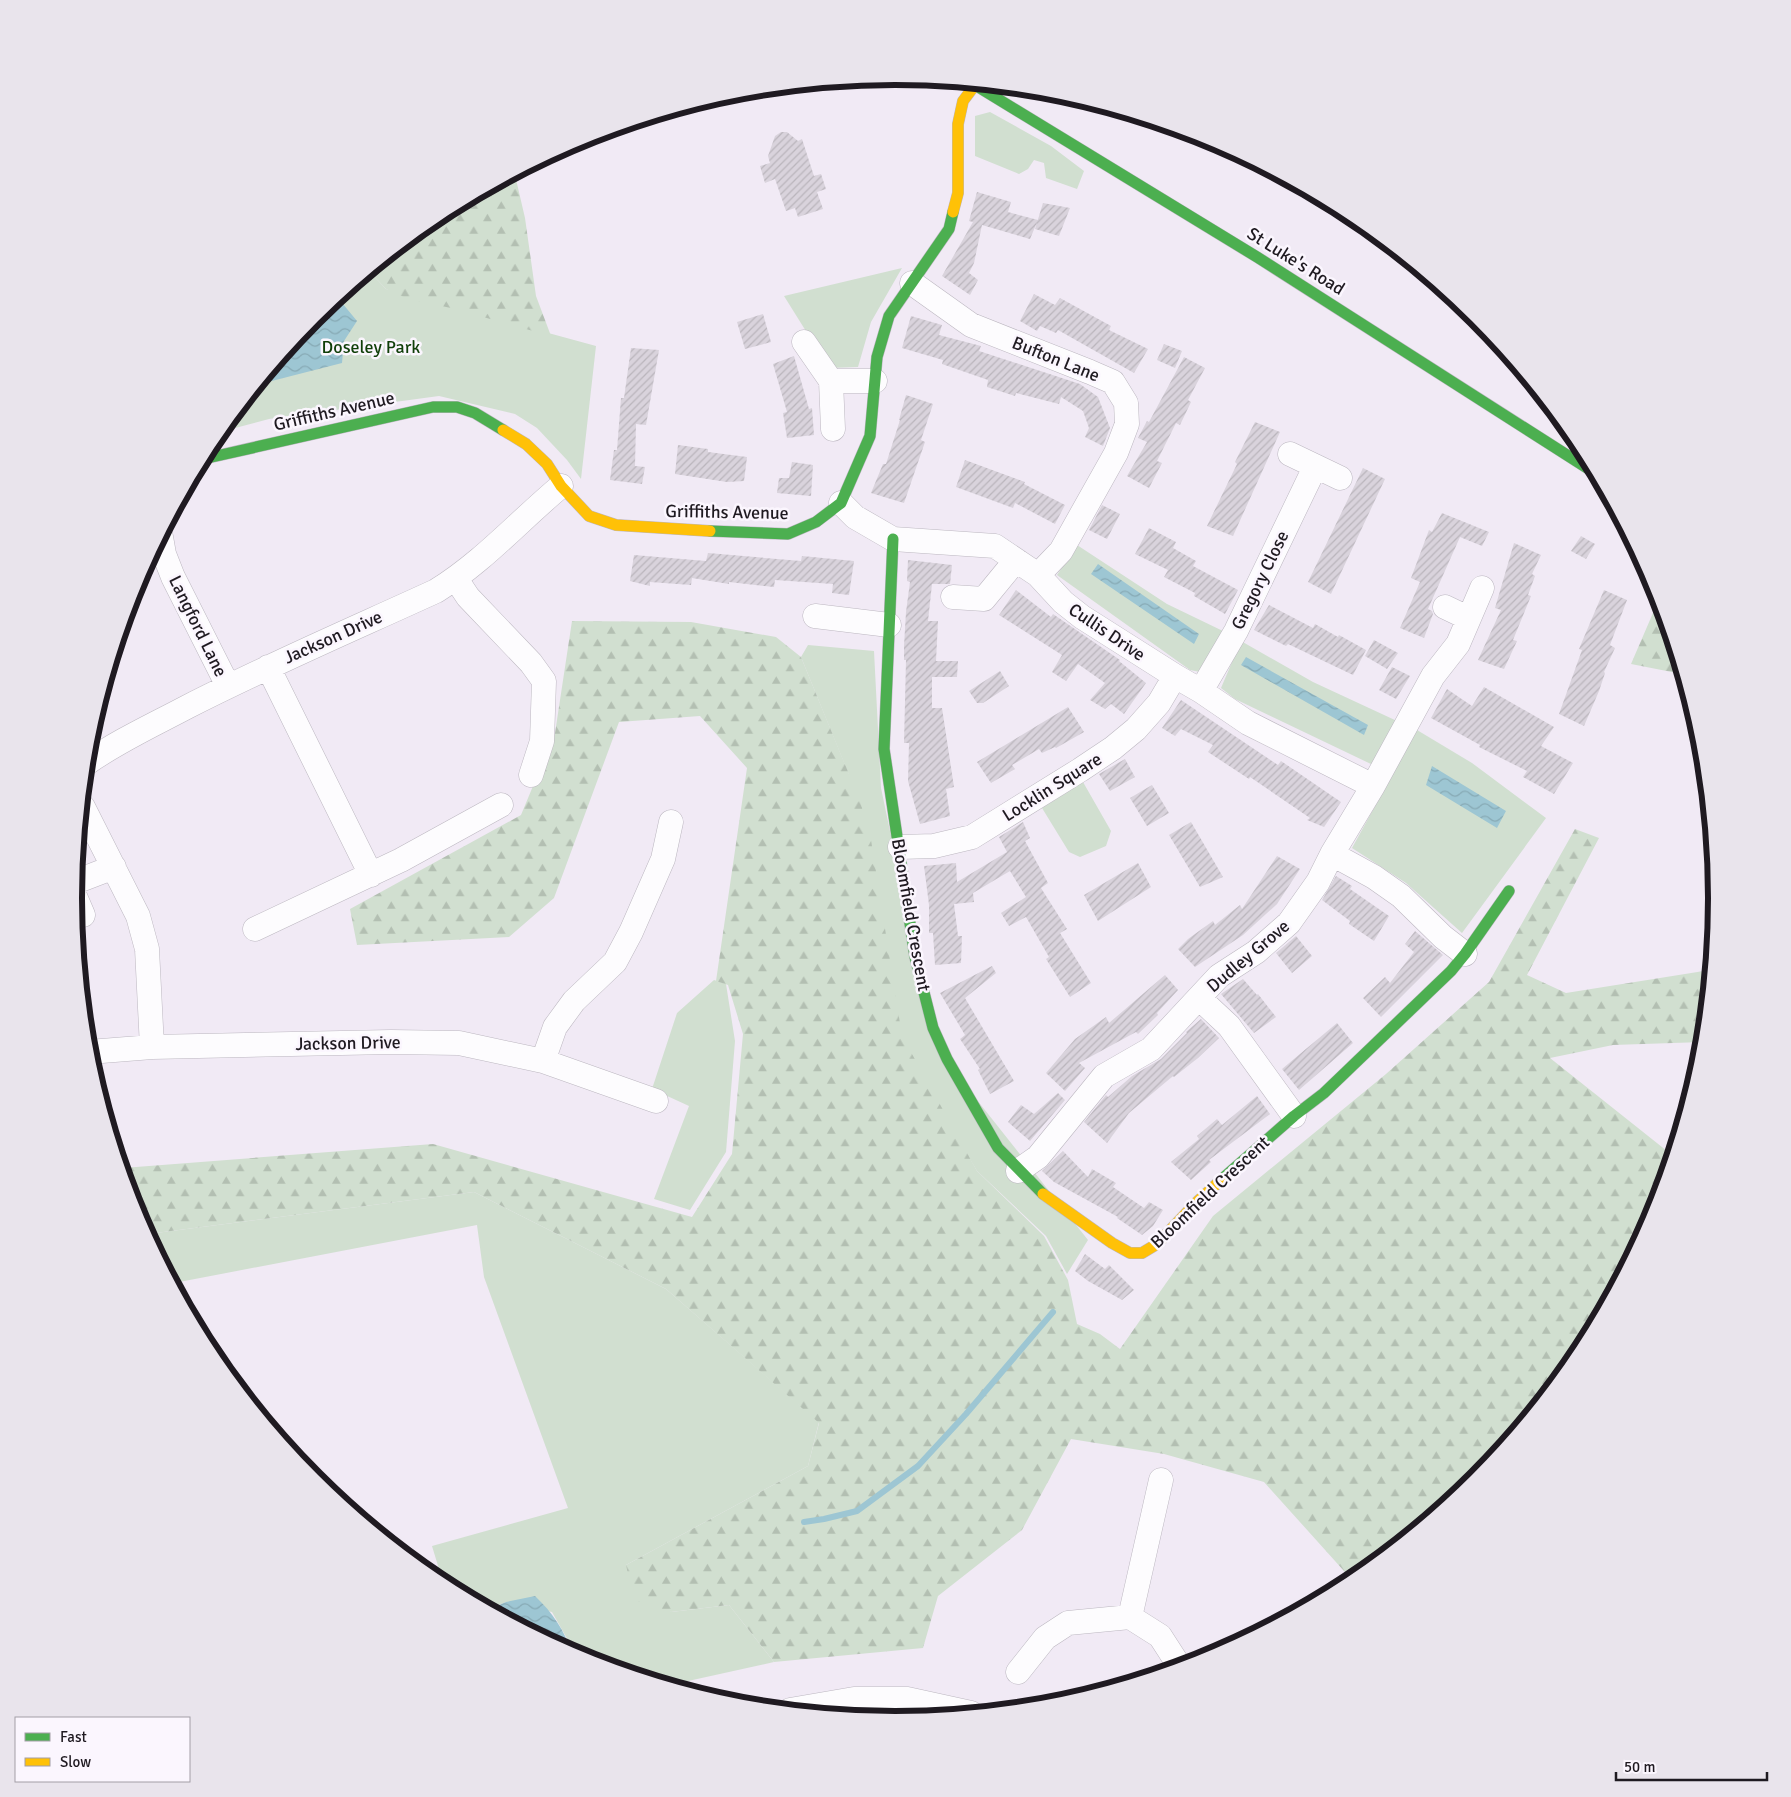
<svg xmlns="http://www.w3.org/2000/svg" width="1791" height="1797" font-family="Signika,sans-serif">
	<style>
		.green { fill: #d1dfd0 }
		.forest { fill: url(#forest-firs) }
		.water { fill: url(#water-waves) }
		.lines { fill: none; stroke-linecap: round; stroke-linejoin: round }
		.stream { stroke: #9dc6d3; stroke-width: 6 }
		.building { fill: url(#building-hatch) }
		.street-casing { stroke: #bcb7c0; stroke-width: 25 }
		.fast-casing { stroke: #bcb7c0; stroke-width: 12 }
		.slow-casing { stroke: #bcb7c0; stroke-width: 12 }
		.street { stroke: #fdfcfe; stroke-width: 24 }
		.fast { stroke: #4caf50; stroke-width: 11 }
		.slow { stroke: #ffc107; stroke-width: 11 }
		.labels { text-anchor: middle; stroke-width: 5; stroke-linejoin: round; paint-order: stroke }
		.street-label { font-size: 18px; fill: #1f1a21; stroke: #fbf6fe }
		.park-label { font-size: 18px; fill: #103f09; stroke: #fbf6fe }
		.rim { fill: none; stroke: #1f1a21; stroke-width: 6 }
	</style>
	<defs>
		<pattern id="forest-firs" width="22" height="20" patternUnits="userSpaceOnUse" patternTransform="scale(1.25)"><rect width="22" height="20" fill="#d1dfd0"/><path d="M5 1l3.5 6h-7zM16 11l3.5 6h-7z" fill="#b3bfb2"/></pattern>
		<pattern id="water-waves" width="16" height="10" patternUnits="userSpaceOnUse" patternTransform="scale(1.25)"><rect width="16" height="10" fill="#9dc6d3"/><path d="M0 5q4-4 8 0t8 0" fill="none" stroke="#87aab5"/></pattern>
		<pattern id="building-hatch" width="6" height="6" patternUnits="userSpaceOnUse" patternTransform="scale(1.25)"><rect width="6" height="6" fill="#d9d3dc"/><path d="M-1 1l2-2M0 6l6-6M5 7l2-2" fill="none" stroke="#bab5bc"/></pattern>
	</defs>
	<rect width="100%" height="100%" fill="#f1eaf5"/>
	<path class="green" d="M 990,112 L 1051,146 L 1084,171 L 1077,189 L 1046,178 L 1044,163 L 1034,160 L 1028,169 L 1019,174 L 975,156 L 975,116 Z
		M 902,268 L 871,322 L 858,367 L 829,368 L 784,296 Z
		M 370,272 L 386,289 L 596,346 L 581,479 L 567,460 L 537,428 L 515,414 L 439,396 L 269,419 L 220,432 L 315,317 Z
		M 1077,545 L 1167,604 L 1225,632 L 1205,673 L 1190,670 L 1057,575 Z
		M 1241,641 L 1313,682 L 1397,721 L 1373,765 L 1235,699 L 1221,688 Z
		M 808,645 L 874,651 L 881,788 L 935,1047 L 1088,1240 L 1067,1274 L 1046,1236 L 977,1171 L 899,1039 L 849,775 L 801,657 Z
		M 1417,730 L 1472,763 L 1546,818 L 1462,933 L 1406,883 L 1352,848 Z
		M 1083,782 L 1111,831 L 1106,846 L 1080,857 L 1069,852 L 1042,808 Z
		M 714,980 L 726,984 L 735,1041 L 726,1152 L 690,1210 L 654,1199 L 689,1106 L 652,1089 L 677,1013 Z
		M 474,1192 L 666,1289 L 819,1422 L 808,1466 L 626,1565 L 671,1612 L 729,1605 L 774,1662 L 670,1685 L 581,1658 L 572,1653 L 569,1642 L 552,1612 L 506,1602 L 490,1609 L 438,1581 L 442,1579 L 432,1546 L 568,1508 L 484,1277 L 477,1225 L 174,1283 L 148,1234 Z"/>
	<path class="forest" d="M 735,92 L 743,92 L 743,95 L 638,122 Z
		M 515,175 L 525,218 L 536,296 L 551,336 L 451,308 L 408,299 L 386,289 L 370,272 L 439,215 Z
		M 1659,599 L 1682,674 L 1631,664 Z
		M 572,621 L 691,622 L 776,637 L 801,657 L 860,801 L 871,840 L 902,1036 L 977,1171 L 1044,1236 L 1068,1280 L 1077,1324 L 1100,1334 L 1120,1349 L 1213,1216 L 1386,1074 L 1489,982 L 1575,829 L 1599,838 L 1527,975 L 1566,993 L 1710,970 L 1703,1042 L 1613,1045 L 1550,1058 L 1672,1155 L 1655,1213 L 1579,1355 L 1476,1480 L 1353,1581 L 1264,1482 L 1164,1454 L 1071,1439 L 1022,1530 L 938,1596 L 923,1648 L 774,1662 L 729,1605 L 671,1612 L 634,1600 L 626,1565 L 808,1466 L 819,1423 L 666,1289 L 474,1192 L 148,1234 L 136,1213 L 123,1168 L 433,1144 L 692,1217 L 732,1154 L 743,1034 L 728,985 L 716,981 L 747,768 L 700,716 L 619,722 L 554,898 L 509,937 L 357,945 L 350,909 L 521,815 L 555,733 Z"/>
	<path class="water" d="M 338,298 L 357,321 L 344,341 L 342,363 L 260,384 L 315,317 Z
		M 1098,564 L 1199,634 L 1194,644 L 1091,574 Z
		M 1246,657 L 1368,725 L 1364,735 L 1241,665 Z
		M 1432,766 L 1506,811 L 1497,828 L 1426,785 Z
		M 535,1596 C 553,1613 564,1630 572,1653 L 490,1609 L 506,1602 Z"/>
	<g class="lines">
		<path class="stream" d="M 804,1522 L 824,1519 L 857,1511 L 918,1466 L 966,1414 L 1053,1312"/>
	</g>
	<path class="building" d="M 781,132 L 787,132 L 798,141 L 802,139 L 814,176 L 821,174 L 826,189 L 817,192 L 823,209 L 798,217 L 795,208 L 786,211 L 775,179 L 765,183 L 760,166 L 770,163 L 768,156 L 775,136 Z
		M 977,192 L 1011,202 L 1008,212 L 1038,220 L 1030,239 L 982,225 L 974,263 L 969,273 L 978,280 L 970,295 L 942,276 L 973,222 L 969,221 Z
		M 1043,203 L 1070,208 L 1059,236 L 1035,229 Z
		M 1034,294 L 1055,305 L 1060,298 L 1111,326 L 1109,330 L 1148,349 L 1134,373 L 1058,330 L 1056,333 L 1040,326 L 1037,331 L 1020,321 Z
		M 763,314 L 771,342 L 745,349 L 737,322 Z
		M 911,316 L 942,325 L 939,335 L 981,346 L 979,351 L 1080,384 L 1098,397 L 1110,428 L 1103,446 L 1085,437 L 1089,428 L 1083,411 L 1061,397 L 1059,404 L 1016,393 L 1015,396 L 987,387 L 988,380 L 942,364 L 943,360 L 902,348 Z
		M 1164,344 L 1182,351 L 1175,368 L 1157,360 Z
		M 631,348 L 659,350 L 646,425 L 636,424 L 635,466 L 645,467 L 642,484 L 610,480 L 614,450 L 617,450 L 621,398 L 624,398 Z
		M 794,356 L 809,409 L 812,408 L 814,435 L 787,438 L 783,413 L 787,412 L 773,364 Z
		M 1184,357 L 1205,368 L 1188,400 L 1191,402 L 1180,425 L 1176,423 L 1157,461 L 1162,463 L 1149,488 L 1127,476 L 1147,442 L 1138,438 L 1147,421 L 1149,422 Z
		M 906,395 L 933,404 L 921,440 L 925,442 L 904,503 L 871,493 L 883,464 L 886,464 L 900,420 L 899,420 Z
		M 1255,422 L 1280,432 L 1233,536 L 1207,526 L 1237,464 L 1235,462 Z
		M 678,445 L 708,449 L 708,452 L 747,457 L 744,481 L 727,482 L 675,474 Z
		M 965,460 L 1025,482 L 1024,484 L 1065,505 L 1055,524 L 1015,503 L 1013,508 L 956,487 Z
		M 792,462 L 813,465 L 811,496 L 777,493 L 779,478 L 789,478 Z
		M 1363,468 L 1385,479 L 1331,594 L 1308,582 Z
		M 1102,505 L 1120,514 L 1107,539 L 1089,530 Z
		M 1442,513 L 1489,532 L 1482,546 L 1460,537 L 1428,609 L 1432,611 L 1433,614 L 1424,638 L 1400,628 L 1420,582 L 1411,578 L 1429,530 L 1432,532 Z
		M 1149,528 L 1176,542 L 1173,548 L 1196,561 L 1193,566 L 1238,590 L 1225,614 L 1194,596 L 1195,593 L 1164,577 L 1168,570 L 1135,554 Z
		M 1581,536 L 1595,544 L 1586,559 L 1571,551 Z
		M 1514,543 L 1541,555 L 1532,574 L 1535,576 L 1528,595 L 1531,596 L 1513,640 L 1517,641 L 1504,669 L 1478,660 L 1501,610 L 1495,608 Z
		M 708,553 L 801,561 L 802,556 L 854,561 L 849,595 L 832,593 L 833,584 L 775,580 L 774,587 L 729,582 L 729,584 L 692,578 L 691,585 L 650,582 L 650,586 L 630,581 L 634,555 L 706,561 Z
		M 908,560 L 952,565 L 950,584 L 932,584 L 928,621 L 938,621 L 936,661 L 958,661 L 957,677 L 932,677 L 932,708 L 942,708 L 954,787 L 946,789 L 950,816 L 920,824 L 908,781 L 909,743 L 904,743 L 906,660 L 904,660 L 904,646 L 906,612 L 910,582 L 907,581 Z
		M 1016,590 L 1051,617 L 1053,614 L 1120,660 L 1119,661 L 1146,683 L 1124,714 L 1111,704 L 1105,709 L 1090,700 L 1105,683 L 1078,664 L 1066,681 L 1052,672 L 1062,655 L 999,615 Z
		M 1604,590 L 1627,600 L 1610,645 L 1615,648 L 1604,672 L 1605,673 L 1599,691 L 1584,726 L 1559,714 L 1582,650 L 1579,649 Z
		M 1269,605 L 1313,628 L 1315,624 L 1338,637 L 1339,635 L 1366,650 L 1353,675 L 1288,644 L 1286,646 L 1254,630 Z
		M 1374,640 L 1398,653 L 1387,669 L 1365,656 Z
		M 1392,667 L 1410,676 L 1396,699 L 1379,690 Z
		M 1000,671 L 1009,686 L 983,703 L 977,703 L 969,691 Z
		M 1484,687 L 1554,727 L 1541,746 L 1573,763 L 1554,794 L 1523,777 L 1527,771 L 1479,747 L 1480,745 L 1431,718 L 1447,689 L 1472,706 Z
		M 1181,700 L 1278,765 L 1281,761 L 1341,802 L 1324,827 L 1307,820 L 1310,818 L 1250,777 L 1249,779 L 1208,752 L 1213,745 L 1181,729 L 1175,736 L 1162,728 Z
		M 1068,707 L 1084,732 L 1056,748 L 1055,747 L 1042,753 L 1039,749 L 1012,765 L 1015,769 L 991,783 L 977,762 Z
		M 1125,759 L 1135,777 L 1110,791 L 1099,774 Z
		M 1152,785 L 1169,813 L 1147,826 L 1130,798 Z
		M 1023,822 L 1030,838 L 1025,841 L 1048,883 L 1041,888 L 1067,929 L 1060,933 L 1091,983 L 1070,997 L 1046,959 L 1049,957 L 1026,917 L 1009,926 L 1001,913 L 1026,897 L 1010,871 L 973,893 L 974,902 L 954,904 L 958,936 L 962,936 L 961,963 L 935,965 L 933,933 L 929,933 L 929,905 L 924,866 L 956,863 L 957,882 L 1007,852 L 999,837 Z
		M 1191,822 L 1223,877 L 1200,887 L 1169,835 Z
		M 1277,856 L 1300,869 L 1277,904 L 1243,935 L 1195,967 L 1178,949 L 1188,939 L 1213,921 L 1215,925 L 1240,905 L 1242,909 Z
		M 1138,863 L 1151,887 L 1098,921 L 1084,895 Z
		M 1336,876 L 1352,886 L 1350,889 L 1389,916 L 1374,941 L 1349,924 L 1350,921 L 1322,900 Z
		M 1415,931 L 1443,955 L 1381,1017 L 1363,998 L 1385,977 L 1390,983 L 1414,952 L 1405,944 Z
		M 1296,936 L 1312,956 L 1292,973 L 1276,953 Z
		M 992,966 L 996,973 L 965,998 L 1014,1081 L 990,1094 L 978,1070 L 980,1069 L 960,1039 L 965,1035 L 940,993 Z
		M 1165,975 L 1178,990 L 1157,1013 L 1158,1015 L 1138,1034 L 1136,1032 L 1079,1063 L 1085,1068 L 1065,1091 L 1046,1073 L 1075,1039 L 1106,1017 L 1109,1023 Z
		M 1243,979 L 1257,995 L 1258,994 L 1276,1017 L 1254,1033 L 1221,994 Z
		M 1201,1019 L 1219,1038 L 1198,1058 L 1174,1077 L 1173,1076 L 1129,1113 L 1107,1143 L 1084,1122 L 1106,1095 L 1108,1097 L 1132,1076 L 1161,1059 L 1187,1033 L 1186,1032 Z
		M 1337,1023 L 1353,1043 L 1299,1090 L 1282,1069 Z
		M 1058,1093 L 1065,1100 L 1030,1141 L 1008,1122 L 1021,1105 L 1034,1114 Z
		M 1257,1096 L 1270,1114 L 1209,1160 L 1211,1162 L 1191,1180 L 1171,1162 L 1199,1139 L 1197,1136 L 1217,1119 L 1222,1125 Z
		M 1063,1151 L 1088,1177 L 1092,1169 L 1116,1183 L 1113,1187 L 1144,1208 L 1149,1202 L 1163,1210 L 1153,1226 L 1142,1235 L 1117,1218 L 1118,1217 L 1054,1182 L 1042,1171 Z
		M 1085,1254 L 1105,1269 L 1109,1265 L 1134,1290 L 1122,1300 L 1088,1281 L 1075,1271 Z"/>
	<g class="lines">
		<defs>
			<path id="street" d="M 912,283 L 971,325 L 1090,372 L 1113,382 L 1126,403 L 1127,424 L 1116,453 L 1061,551 L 1038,575
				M 804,342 L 831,381 L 875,381
				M 831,381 L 833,429
				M 1290,454 L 1340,478
				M 841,503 L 855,517 L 893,539 L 995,546 L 1038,575 L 1063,602 L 1082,617 L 1175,676 L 1201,691 L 1248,723 L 1373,786
				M 161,537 L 164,554 L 173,577 L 228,686
				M 456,579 L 468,597 L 531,663 L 544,681 L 542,741 L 531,775
				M 953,597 L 984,599 L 1016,560
				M 1445,607 L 1468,618
				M 815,616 L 889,625
				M 268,667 L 371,875
				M 1201,691 L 1236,631 L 1315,467
				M 87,763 C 118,741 153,725 187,707 C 269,665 353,629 436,591 C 483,562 519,521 561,486
				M 83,807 L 138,916 L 147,949 L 152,1047
				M 900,847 L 934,846 L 972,837 L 1080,770 L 1113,748 L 1136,729 L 1159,703 L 1175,676
				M 1332,854 L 1374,877 L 1401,896 L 1443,937 L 1465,954
				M 75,882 L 114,867
				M 74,894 L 83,915
				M 255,929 L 401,860 L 501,805
				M 1199,998 L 1229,1026 L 1294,1116
				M 89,1052 L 152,1047 L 391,1042 L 459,1043 L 543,1061 L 656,1101
				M 543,1061 L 555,1027 L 574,1001 L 615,962 L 631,932 L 663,859 L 671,822
				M 1018,1171 L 1038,1157 L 1104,1076 L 1151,1049 L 1219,976 L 1256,952 L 1289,923 L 1318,882 L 1332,854 L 1373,786 L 1433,676 L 1458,644 L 1482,588
				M 1130,1617 L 1161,1480
				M 1018,1672 L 1045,1638 L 1068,1623 L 1130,1617 L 1160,1636 L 1180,1667
				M 790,1710 L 854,1699 L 907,1699 L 971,1713
				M 905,1719 L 907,1699"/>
			<path id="fast" d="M 975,85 L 1257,257 L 1595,473
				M 203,459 L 433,407 L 457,407 L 475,413 L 503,430
				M 710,531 L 788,534 L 816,522 L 841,503 L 870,436 L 877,357 L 889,316 L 949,229 L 953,212
				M 893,539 L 884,749 L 915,957 L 933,1028 L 947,1059 L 998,1148 L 1043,1194
				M 1221,1180 L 1294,1116 L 1324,1093 L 1451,971 L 1465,954 L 1509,891"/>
			<path id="slow" d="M 953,212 L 958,193 L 958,124 L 963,101 L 975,85
				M 503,430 L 526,444 L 547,464 L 561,486 L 589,516 L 616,525 L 710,531
				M 1043,1194 L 1112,1243 L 1130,1253 L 1142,1253 L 1157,1244 L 1197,1202 L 1221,1180"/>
		</defs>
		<use href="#street" class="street-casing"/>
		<use href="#fast" class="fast-casing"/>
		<use href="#slow" class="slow-casing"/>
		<use href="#street" class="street"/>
		<use href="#fast" class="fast"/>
		<use href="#slow" class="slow"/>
	</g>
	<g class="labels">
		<g class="street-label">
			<text transform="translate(1296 261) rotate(32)" y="6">St Luke's Road</text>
			<text transform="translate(1056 359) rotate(22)" y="6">Bufton Lane</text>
			<text transform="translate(334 411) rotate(-13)" y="6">Griffiths Avenue</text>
			<text transform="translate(727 512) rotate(1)" y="6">Griffiths Avenue</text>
			<text transform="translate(1260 580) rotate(-64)" y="6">Gregory Close</text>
			<text transform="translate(198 626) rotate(64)" y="6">Langford Lane</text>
			<text transform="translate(1107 632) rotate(34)" y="6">Cullis Drive</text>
			<text transform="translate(333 637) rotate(-24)" y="6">Jackson Drive</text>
			<text transform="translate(1052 787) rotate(-32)" y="6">Locklin Square</text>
			<text transform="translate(911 915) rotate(80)" y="6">Bloomfield Crescent</text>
			<text transform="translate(1248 956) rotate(-40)" y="6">Dudley Grove</text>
			<text transform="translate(348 1043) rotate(-1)" y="6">Jackson Drive</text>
			<text transform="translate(1210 1192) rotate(-43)" y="6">Bloomfield Crescent</text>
		</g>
		<g class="park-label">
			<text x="371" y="353">Doseley Park</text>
		</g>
	</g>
	<path d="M0 0H1791V1797H0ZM82 898a813 813 0 1 1 1626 0a813 813 0 1 1-1626 0Z" fill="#e9e4ec" fill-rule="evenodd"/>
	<path class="rim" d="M82 898a813 813 0 1 1 1626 0a813 813 0 1 1-1626 0Z"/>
	<rect x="15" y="1717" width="175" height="65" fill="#fbf6fe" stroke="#a39ea6"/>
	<rect x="25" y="1733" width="25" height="8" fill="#4caf50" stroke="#a39ea6"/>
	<text x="60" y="1742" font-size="15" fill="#1f1a21">Fast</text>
	<rect x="25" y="1758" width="25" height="8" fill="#ffc107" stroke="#a39ea6"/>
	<text x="60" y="1767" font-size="15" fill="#1f1a21">Slow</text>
	<path d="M1616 1772v8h151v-8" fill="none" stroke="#1f1a21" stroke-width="2.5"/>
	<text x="1624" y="1772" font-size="15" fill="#1f1a21" stroke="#fbf6fe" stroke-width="4" paint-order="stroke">50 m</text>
</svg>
